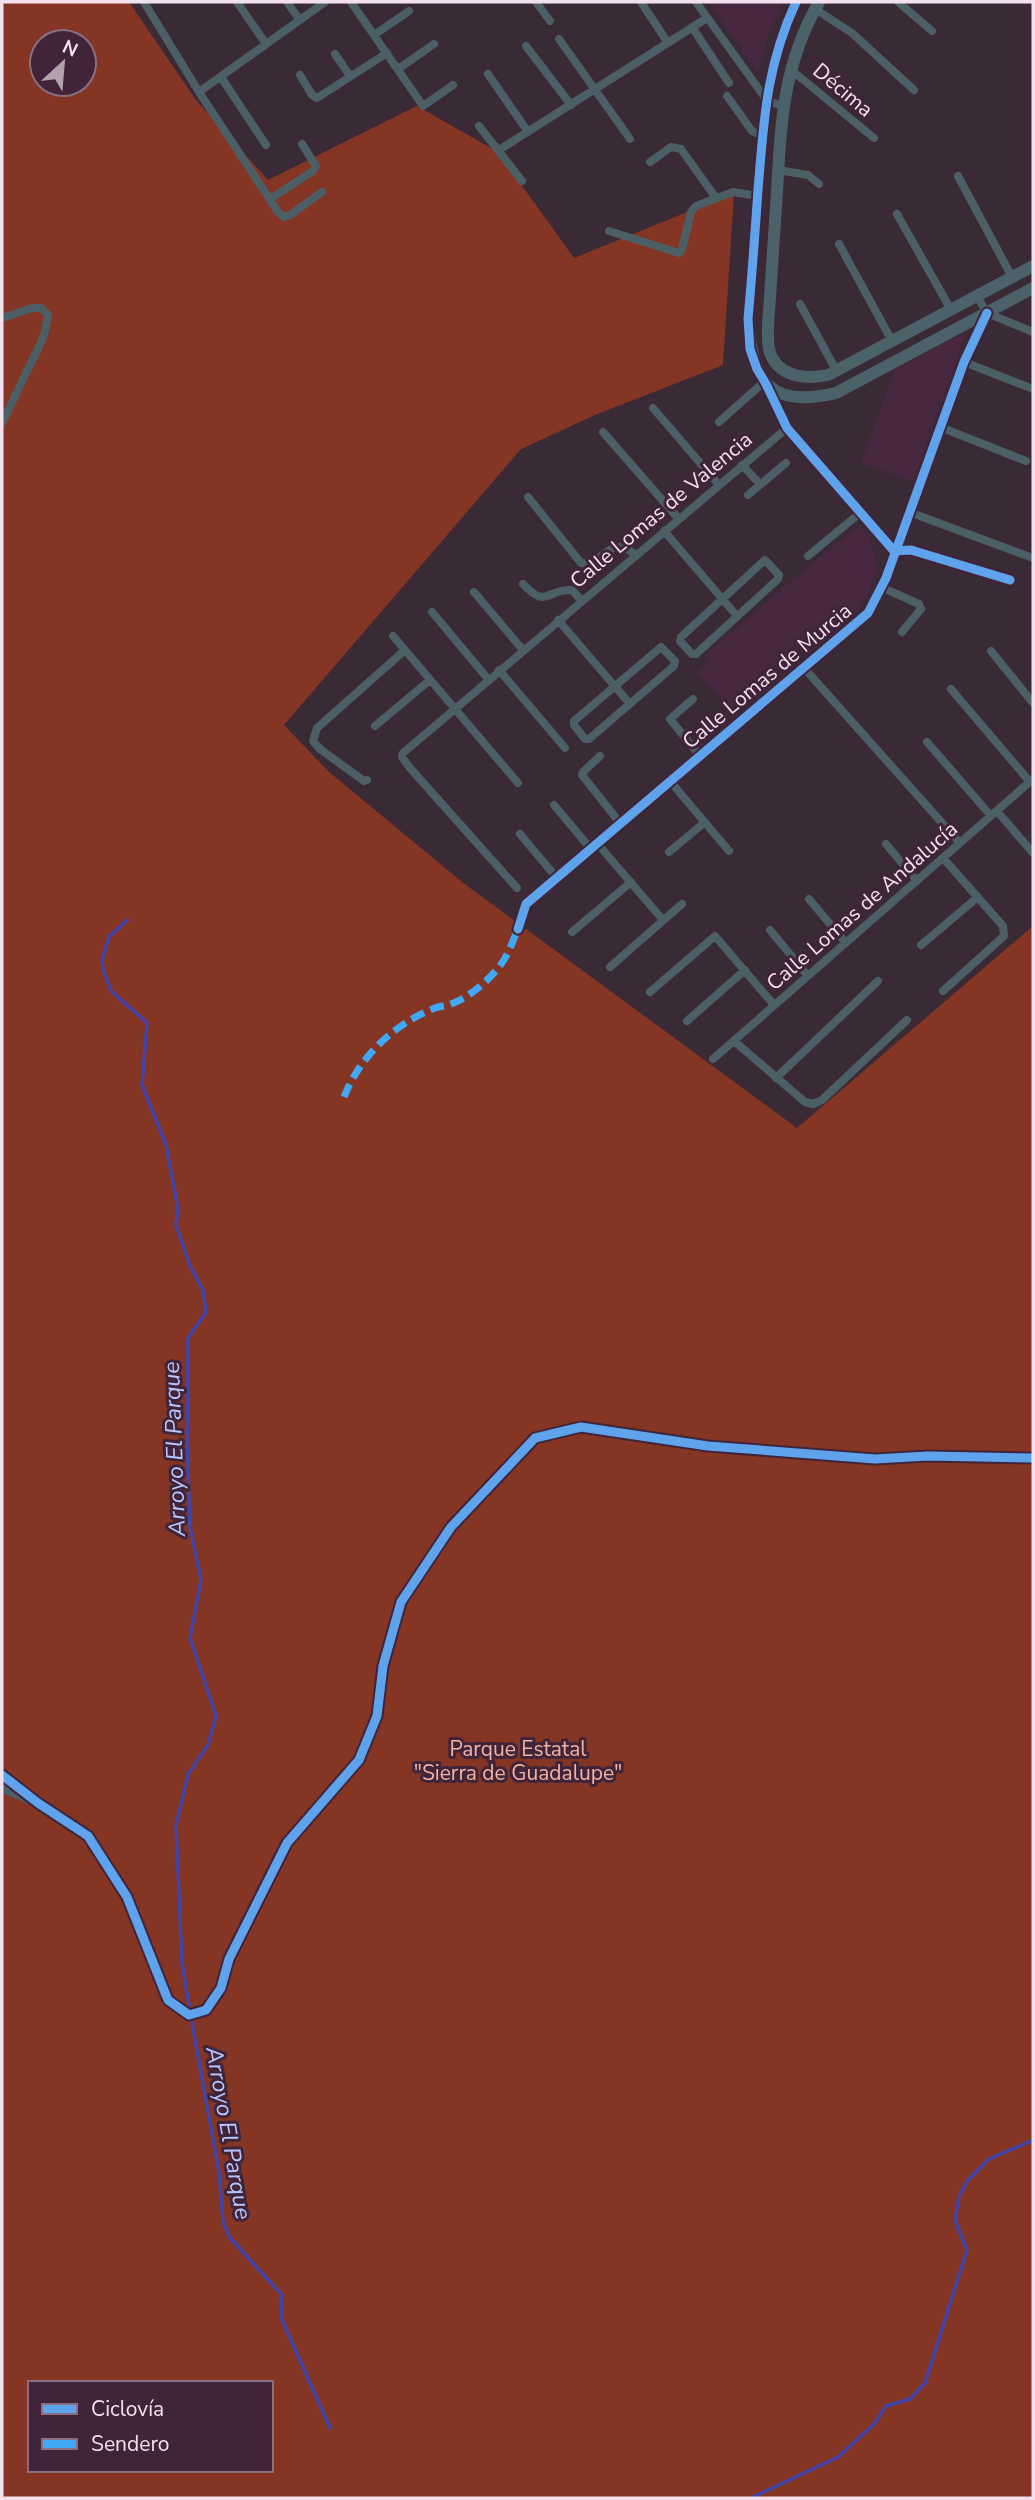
<svg xmlns="http://www.w3.org/2000/svg" width="1035" height="2500" font-family="'Nunito Sans',sans-serif">
	<style>
		.built { fill: #482841 }
		.green { fill: #853524; fill-rule: evenodd }
		.lines { fill: none; stroke-linecap: round; stroke-linejoin: round }
		.stream { stroke: #4145aa; stroke-width: 3.5 }
		.street { stroke: #4c5f67; stroke-width: 8 }
		.secondary { stroke: #4b626a; stroke-width: 12 }
		.quiet { stroke: #3fa9f5; stroke-width: 7; stroke-dasharray: 14 7; stroke-linecap: butt }
		.cycleway-casing { stroke: #40243a; stroke-width: 13 }
		.cycleway { stroke: #60a3ed; stroke-width: 9 }
		.labels { text-anchor: middle; stroke-width: 6; stroke-linejoin: round; paint-order: stroke }
		.street-label { font-size: 21px; fill: #f4e1ef; stroke: #40243a }
		.park-label { font-size: 21px; fill: #f2b2a1; stroke: #40243a }
		.water-label { font-size: 23px; font-style: italic; fill: #bac7ff; stroke: #40243a }
	</style>
	<rect width="100%" height="100%" fill="#3a2a36"/>
	<path class="built" d="M 709,2 L 783,2 L 767,37 L 758,73 Z
		M 967,331 L 913,481 L 861,463 L 895,369 Z
		M 860,525 L 869,537 L 875,554 L 876,569 L 870,590 L 860,607 L 818,642 L 813,636 L 740,698 L 746,706 L 734,715 L 698,672 L 708,664 L 704,657 L 787,584 Z"/>
	<path class="green" d="M 2,2 L 129,2 L 196,100 L 268,180 L 417,106 L 498,152 L 574,258 L 734,193 L 723,365 L 595,415 L 521,449 L 284,725 L 328,771 L 462,882 L 797,1128 L 1033,926 L 1033,2498 L 2,2498 ZM 42,42 L 84,42 L 84,84 L 42,84 ZM 30,2383 L 271,2383 L 271,2470 L 30,2470 Z"/>
	<g class="lines">
		<path class="stream" d="M 127,920 L 109,937 L 102,960 L 103,969 L 111,991 L 147,1023 L 142,1085 L 166,1145 L 178,1209 L 176,1225 L 190,1266 L 203,1290 L 206,1312 L 188,1338 L 187,1443 L 190,1527 L 201,1580 L 190,1638 L 216,1716 L 208,1745 L 188,1774 L 176,1825 L 182,1963 L 189,2005
			M 192,2023 L 219,2172 L 223,2222 L 230,2238 L 281,2294 L 282,2320 L 330,2428
			M 751,2498 L 838,2457 L 874,2424 L 886,2406 L 910,2399 L 925,2383 L 967,2250 L 955,2221 L 959,2196 L 968,2180 L 989,2159 L 1033,2140"/>
		<path class="street" d="M 144,2 L 199,92 L 278,212 L 284,217 L 290,215 L 322,192
			M 237,2 L 266,44
			M 287,2 L 299,19
			M 351,2 L 423,106 L 453,85
			M 536,2 L 550,21
			M 641,2 L 668,43
			M 696,2 L 766,99 L 783,107
			M 898,2 L 932,31
			M 815,9 L 852,33 L 914,90
			M 692,27 L 729,83
			M 374,35 L 409,11
			M 559,39 L 630,139
			M 526,46 L 571,105
			M 335,54 L 350,76
			M 398,69 L 434,44
			M 790,69 L 874,138
			M 488,74 L 528,132
			M 300,75 L 312,95 L 317,98 L 387,53
			M 221,77 L 266,145
			M 199,92 L 325,2
			M 727,96 L 752,131 L 762,136
			M 479,126 L 522,181
			M 499,150 L 707,18
			M 650,162 L 671,147 L 681,149 L 716,198
			M 778,170 L 808,175 L 819,184
			M 958,176 L 1012,277
			M 270,199 L 313,171 L 316,166 L 302,144
			M 897,214 L 951,310
			M 609,231 L 679,253 L 682,249 L 691,212 L 696,206 L 733,192 L 758,196
			M 839,244 L 892,341
			M 977,296 L 987,313 L 1033,332
			M 800,304 L 836,370
			M 2,318 L 32,308 L 41,308 L 48,315 L 44,336 L 2,423
			M 964,362 L 1033,389
			M 768,387 L 787,428 L 894,551 L 911,550 L 1010,580
			M 653,408 L 719,485
			M 719,422 L 764,382
			M 940,427 L 1026,461
			M 603,432 L 678,518
			M 742,465 L 760,484
			M 748,495 L 786,463
			M 528,497 L 581,563 C 604,566 609,532 636,555
			M 909,512 L 1033,558
			M 664,531 L 737,616
			M 808,556 L 860,513
			M 765,560 L 779,575 L 778,579 L 696,654 L 692,654 L 680,641 L 681,637 Z
			M 523,584 C 548,610 545,589 572,590 L 581,600
			M 881,587 L 919,604 L 921,609 L 902,632
			M 474,592 L 523,650
			M 432,612 L 488,679
			M 558,620 L 630,704
			M 393,636 L 518,783
			M 661,647 L 675,661 L 674,666 L 589,739 L 585,739 L 574,725 L 574,721 Z
			M 991,651 L 1033,703
			M 804,668 L 960,843
			M 499,670 L 565,748
			M 951,689 L 1030,782
			M 693,699 L 670,719 L 700,756
			M 375,726 L 430,680
			M 927,742 L 991,816
			M 600,756 L 583,772 L 582,775 L 620,823
			M 367,780 L 364,781 L 320,749 L 313,741 L 317,728 L 405,650
			M 670,781 L 729,851
			M 554,805 L 590,848
			M 997,811 L 1033,853
			M 520,834 L 556,877
			M 596,842 L 663,920
			M 886,844 L 917,881
			M 669,852 L 705,822
			M 517,888 L 410,768 L 402,757 L 403,753 L 787,428
			M 809,899 L 846,943
			M 518,929 L 526,904 L 868,613 L 886,578 L 964,362 L 987,313
			M 770,930 L 808,976
			M 572,932 L 631,882
			M 921,945 L 978,897
			M 610,967 L 682,904
			M 943,991 L 1004,936 L 1003,926 L 943,858
			M 650,992 L 715,936 L 774,1005
			M 687,1021 L 745,970
			M 734,1041 L 805,1102 L 813,1104 L 822,1100 L 907,1020
			M 713,1059 L 1033,779
			M 776,1078 L 878,981
			M 2,1775 L 38,1803 L 88,1836 L 127,1897 L 168,2000 L 189,2015 L 206,2010 L 221,1988 L 229,1959 L 287,1843 L 359,1760 L 377,1716 L 383,1666 L 401,1602 L 451,1527 L 535,1438 L 581,1427 L 708,1446 L 875,1459 L 928,1456 L 1033,1458
			M 2,1788 L 29,1800"/>
		<path class="secondary" d="M 796,2 C 766,67 764,119 758,190 C 755,233 752,276 748,319 C 752,381 769,409 836,393 L 1033,288
			M 819,2 C 783,65 781,121 777,192 C 774,237 771,281 768,326 C 768,337 767,350 773,359 C 784,378 809,379 828,375 L 1033,266"/>
		<path class="quiet" d="M 344,1097 C 360,1056 394,1024 435,1008 C 440,1006 446,1006 451,1004 C 468,998 487,982 498,968 C 508,957 512,942 518,929"/>
		<defs>
			<path id="cycleway" d="M 796,2 C 766,67 764,119 758,190 C 755,233 752,276 748,319 L 750,349 L 757,369 L 766,384 L 787,428 L 894,551 L 911,550 L 1010,580
				M 518,929 L 526,904 L 868,613 L 886,578 L 964,362 L 987,313
				M 2,1775 L 38,1803 L 88,1836 L 127,1897 L 168,2000 L 189,2015 L 206,2010 L 221,1988 L 229,1959 L 287,1843 L 359,1760 L 377,1716 L 383,1666 L 401,1602 L 451,1527 L 535,1438 L 581,1427 L 708,1446 L 875,1459 L 928,1456 L 1033,1458"/>
		</defs>
		<use href="#cycleway" class="cycleway-casing"/>
		<use href="#cycleway" class="cycleway"/>
	</g>
	<g class="labels">
		<g class="street-label">
			<text transform="translate(843 90) rotate(40)" y="7">Décima</text>
			<text transform="translate(661 510) rotate(-40)" y="7">Calle Lomas de Valencia</text>
			<text transform="translate(767 676) rotate(-40)" y="7">Calle Lomas de Murcia</text>
			<text transform="translate(862 906) rotate(-41)" y="7">Calle Lomas de Andalucía</text>
		</g>
		<g class="park-label">
			<text x="518" y="1756">Parque Estatal<tspan x="518" dy="24">"Sierra de Guadalupe"</tspan></text>
		</g>
		<g class="water-label">
			<text transform="translate(174 1449) rotate(-92)" y="8">Arroyo El Parque</text>
			<text transform="translate(229 2133) rotate(80)" y="8">Arroyo El Parque</text>
		</g>
	</g>
	<rect width="1035" height="2500" fill="none" stroke="#f4e1ef" stroke-width="7"/>
	<rect x="28" y="2381" width="245" height="91" fill="#40243a" stroke="#887082" stroke-width="2"/>
	<rect x="42" y="2404" width="35" height="10" fill="#60a3ed" stroke="#887082" stroke-width="2"/>
	<text x="91" y="2416" font-size="21" fill="#f4e1ef">Ciclovía</text>
	<rect x="42" y="2439" width="35" height="10" fill="#3fa9f5" stroke="#887082" stroke-width="2"/>
	<text x="91" y="2451" font-size="21" fill="#f4e1ef">Sendero</text>
	<g transform="translate(63 63) rotate(26)"><circle r="33" fill="#40243a" stroke="#887082" stroke-width="2"/>
	<path d="M0-5L12 26L0 18L-12 26Z" fill="#b3a1ae"/>
	<text y="-10" font-size="19" font-weight="bold" text-anchor="middle" fill="#f4e1ef">N</text>
	</g>
</svg>
